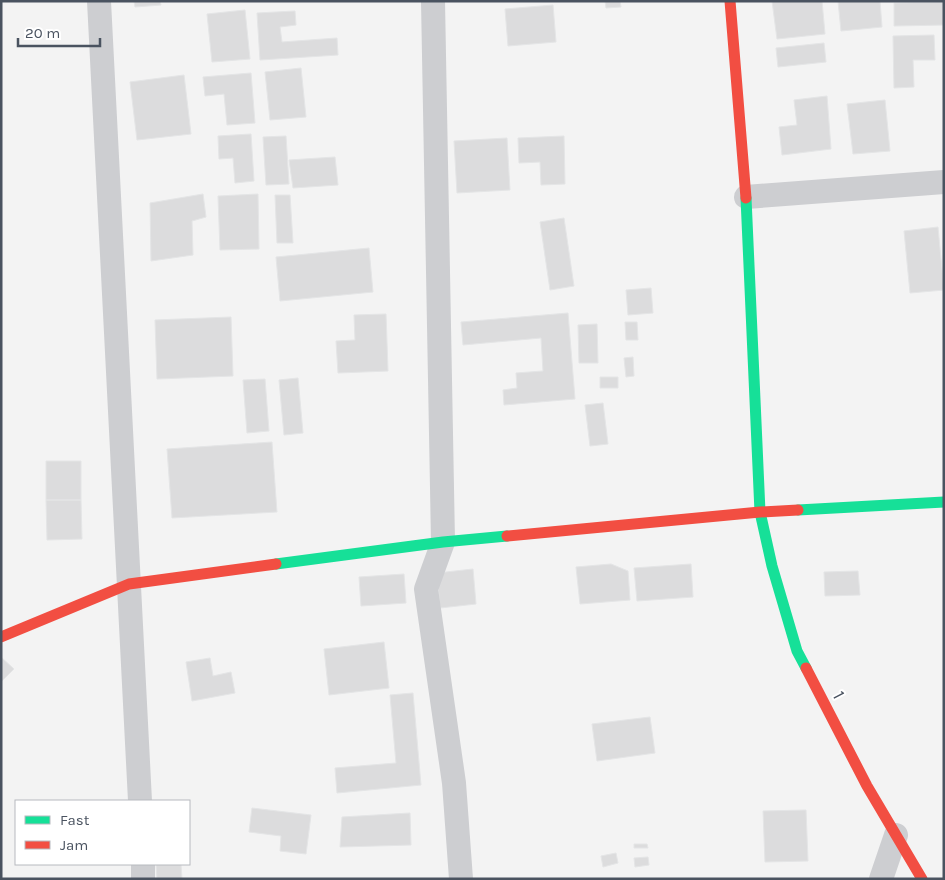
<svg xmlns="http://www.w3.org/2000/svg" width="945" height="880" font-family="Karla,sans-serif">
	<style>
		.building { fill: #dcdcdd; stroke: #e4e5e6 }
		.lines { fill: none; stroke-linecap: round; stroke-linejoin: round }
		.street { stroke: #cdced1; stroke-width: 24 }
		.fast { stroke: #16e098; stroke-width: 11 }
		.jam { stroke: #f24e42; stroke-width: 11 }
		.labels { text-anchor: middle; stroke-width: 4; stroke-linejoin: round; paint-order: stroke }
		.street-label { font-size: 18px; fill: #4a5360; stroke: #fff }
	</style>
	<rect width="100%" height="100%" fill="#f3f3f3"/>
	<path class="building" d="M 134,1 L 160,1 L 161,5 L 135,7 Z
		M 605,1 L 620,1 L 621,7 L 606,8 Z
		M 772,1 L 822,1 L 825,34 L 777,39 Z
		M 838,1 L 880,1 L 882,27 L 841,31 Z
		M 944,2 L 944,25 L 894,26 L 894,3 Z
		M 553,5 L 556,42 L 508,46 L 505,9 Z
		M 245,10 L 250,59 L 212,62 L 207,14 Z
		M 295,11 L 296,25 L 280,27 L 282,42 L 337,38 L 338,55 L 260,60 L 257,13 Z
		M 934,35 L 935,60 L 913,60 L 914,87 L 894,88 L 893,36 Z
		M 824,43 L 826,62 L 778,67 L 776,48 Z
		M 301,68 L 306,117 L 270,120 L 265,72 Z
		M 251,73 L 255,123 L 227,125 L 224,94 L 205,96 L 203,77 Z
		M 184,75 L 191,134 L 137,140 L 130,82 Z
		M 827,96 L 831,149 L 782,155 L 779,127 L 797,125 L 794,100 Z
		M 885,100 L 890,151 L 853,154 L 847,104 Z
		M 251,134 L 254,181 L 235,183 L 233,158 L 219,159 L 218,136 Z
		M 286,136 L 289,184 L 266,185 L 263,137 Z
		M 564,136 L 565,184 L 541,185 L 540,162 L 519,163 L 518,138 Z
		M 507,138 L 510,190 L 457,193 L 454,141 Z
		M 335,157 L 338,185 L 293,188 L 289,160 Z
		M 203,194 L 206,217 L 192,221 L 193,255 L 151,261 L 150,203 Z
		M 258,194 L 259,249 L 220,250 L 218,196 Z
		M 275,195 L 290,195 L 293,243 L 277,243 Z
		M 564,218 L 574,286 L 550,290 L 540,222 Z
		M 938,227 L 944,290 L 910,293 L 904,231 Z
		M 369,248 L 373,292 L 280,301 L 276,257 Z
		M 651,288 L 653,313 L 628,315 L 626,290 Z
		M 568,313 L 575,399 L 504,405 L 503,390 L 517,388 L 516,373 L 543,371 L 541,338 L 463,345 L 461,322 Z
		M 386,314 L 388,371 L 338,373 L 336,341 L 355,340 L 354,315 Z
		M 231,317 L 233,376 L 157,379 L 155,320 Z
		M 625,322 L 637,322 L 638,340 L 626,340 Z
		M 597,324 L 598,363 L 579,363 L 578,325 Z
		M 633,357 L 634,376 L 626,377 L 624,358 Z
		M 600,377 L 618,377 L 618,388 L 600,388 Z
		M 298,378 L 303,433 L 284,435 L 279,380 Z
		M 265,379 L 269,431 L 247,433 L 243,380 Z
		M 603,403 L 608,444 L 590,446 L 585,405 Z
		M 272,442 L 277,512 L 172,518 L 167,449 Z
		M 46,461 L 81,461 L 81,500 L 46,500 Z
		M 46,500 L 81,500 L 82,539 L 47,540 Z
		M 611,564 L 628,571 L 630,600 L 580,604 L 576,567 Z
		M 691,564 L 693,597 L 637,601 L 634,568 Z
		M 473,569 L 476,604 L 440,608 L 437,573 Z
		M 858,571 L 860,595 L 825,596 L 824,572 Z
		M 404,574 L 406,603 L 361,606 L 359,577 Z
		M 384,642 L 389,688 L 329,695 L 324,649 Z
		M 1,657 L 14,669 L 1,682 Z
		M 210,658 L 213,676 L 231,672 L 235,693 L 192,701 L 186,662 Z
		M 413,693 L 421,785 L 337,793 L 335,768 L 396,763 L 390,695 Z
		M 650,717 L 655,753 L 597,761 L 592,724 Z
		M 252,808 L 311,815 L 306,854 L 280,851 L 281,836 L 249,832 Z
		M 806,810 L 808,861 L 765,862 L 763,811 Z
		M 410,813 L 411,845 L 340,847 L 342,817 Z
		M 634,844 L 647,844 L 648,848 L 634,848 Z
		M 616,853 L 618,863 L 603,867 L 601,856 Z
		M 648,857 L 649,865 L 635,867 L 634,858 Z
		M 156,864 L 181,864 L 182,879 L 157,879 Z"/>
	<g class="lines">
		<path class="street" d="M 99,1 L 140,801
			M 433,1 L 443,542 L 426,589 L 454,783 L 461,879
			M 746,197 L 944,182
			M 143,864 L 143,879
			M 881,879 L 896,835"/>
		<path class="fast" d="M 746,198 L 760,512 L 772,566 L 797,651 L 806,668
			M 798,510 L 944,502
			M 276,564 L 443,542 L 507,536"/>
		<path class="jam" d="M 730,1 L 746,198
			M 507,536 L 760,512 L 798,510
			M 1,637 L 129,584 L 276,564
			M 806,668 L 867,786 L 922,879"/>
	</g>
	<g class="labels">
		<g class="street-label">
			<text transform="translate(839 695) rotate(63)" y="6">1</text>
		</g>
	</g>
	<rect width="945" height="880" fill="none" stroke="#4a5360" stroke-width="5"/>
	<rect x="15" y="800" width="175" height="65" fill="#ffffff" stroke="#b7babf"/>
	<rect x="25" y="816" width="25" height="8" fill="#16e098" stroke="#b7babf"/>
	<text x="60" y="825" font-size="15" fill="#4a5360">Fast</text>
	<rect x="25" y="841" width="25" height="8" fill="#f24e42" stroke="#b7babf"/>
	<text x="60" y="850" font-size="15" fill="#4a5360">Jam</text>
	<path d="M18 38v8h82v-8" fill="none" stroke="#4a5360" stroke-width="2.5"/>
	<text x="25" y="38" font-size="15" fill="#4a5360" stroke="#ffffff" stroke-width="4" paint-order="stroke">20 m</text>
</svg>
